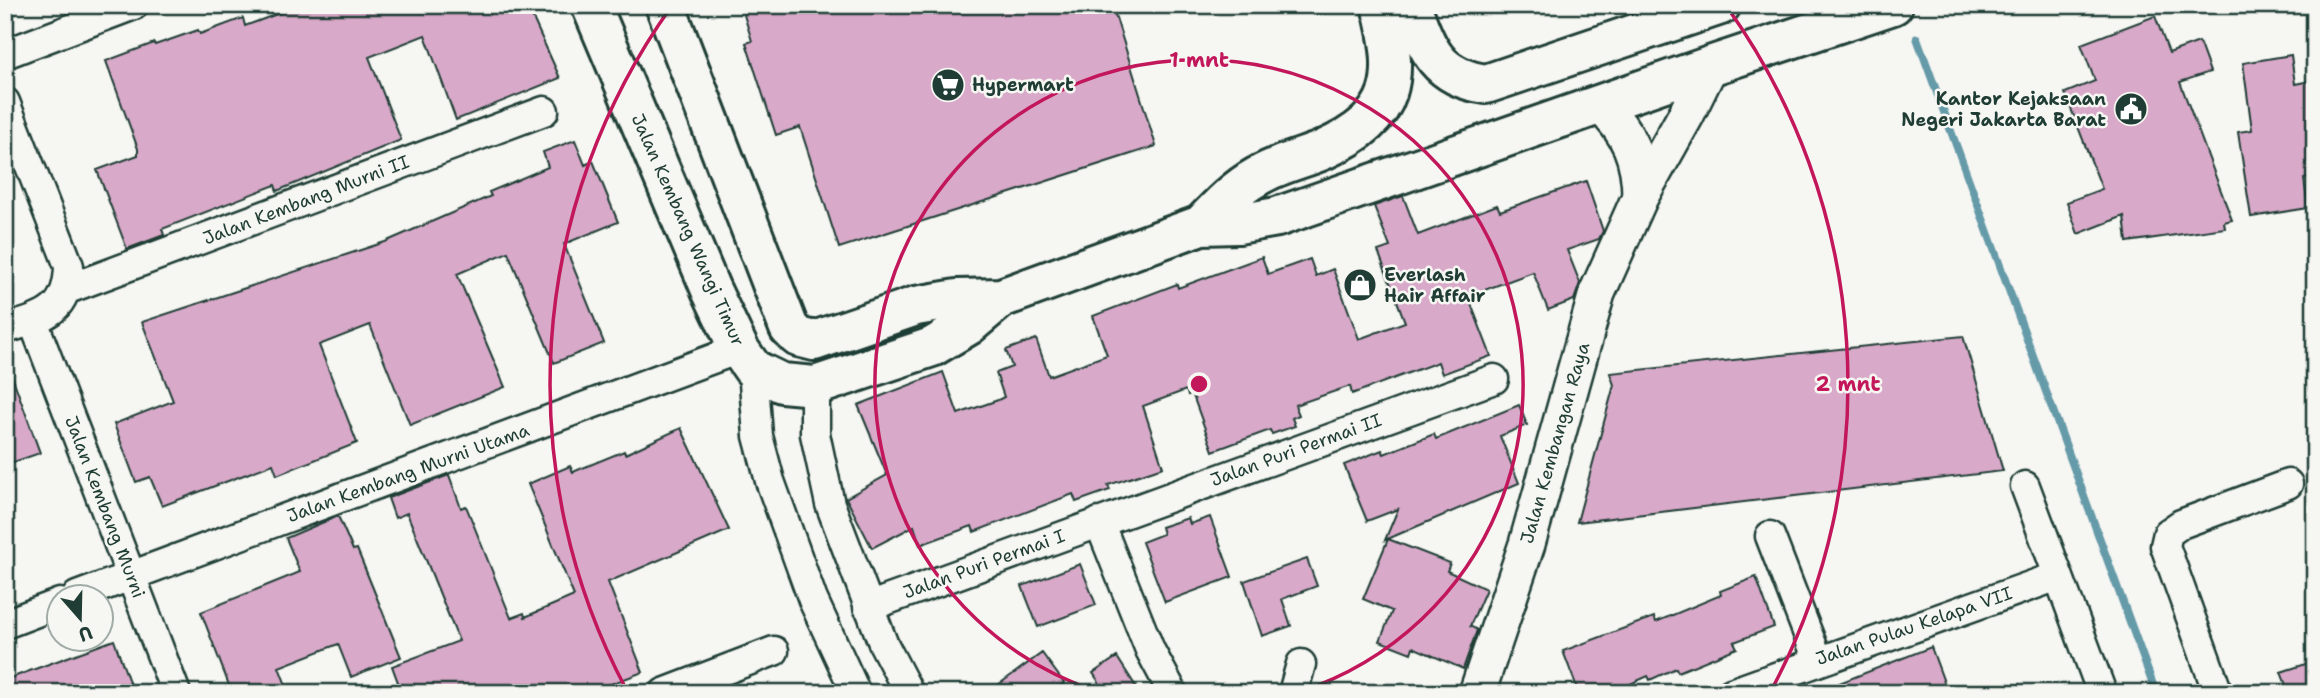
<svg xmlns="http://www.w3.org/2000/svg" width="2320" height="698" font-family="'Shantell Sans',sans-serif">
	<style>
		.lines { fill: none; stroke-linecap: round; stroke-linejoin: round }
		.stream { stroke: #659aa8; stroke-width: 8 }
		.building { fill: #d9a9c9; stroke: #1f3d34; stroke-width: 2 }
		.minor-casing { stroke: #1f3d34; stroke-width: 33 }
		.tertiary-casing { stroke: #1f3d34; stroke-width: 40 }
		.secondary-casing { stroke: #1f3d34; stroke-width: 44 }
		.minor { stroke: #f6f6f2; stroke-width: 28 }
		.tertiary { stroke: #f6f6f2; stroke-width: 35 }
		.secondary { stroke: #f6f6f2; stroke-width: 38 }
		.ring { fill: none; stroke: #c2185b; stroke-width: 3.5 }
		.labels { text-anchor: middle; stroke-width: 5; stroke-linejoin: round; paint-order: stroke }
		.poi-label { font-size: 18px; font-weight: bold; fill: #1f3d34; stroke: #f6f6f2; text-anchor: start }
		.street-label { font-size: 18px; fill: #1f3d34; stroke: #f6f6f2 }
		.centre { fill: #c2185b; stroke: #f6f6f2; stroke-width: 3.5 }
		.ring-label { font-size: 21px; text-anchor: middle; font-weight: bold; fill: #c2185b; stroke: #f6f6f2; stroke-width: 5; stroke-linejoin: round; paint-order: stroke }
	</style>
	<rect width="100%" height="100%" fill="#f6f6f2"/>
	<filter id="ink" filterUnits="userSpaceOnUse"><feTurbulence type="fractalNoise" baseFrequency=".0143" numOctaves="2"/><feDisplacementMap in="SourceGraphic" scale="14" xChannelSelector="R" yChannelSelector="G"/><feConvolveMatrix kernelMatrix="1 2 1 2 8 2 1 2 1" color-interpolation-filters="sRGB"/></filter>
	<g filter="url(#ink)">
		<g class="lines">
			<path class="stream" d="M 1917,38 L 2156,693"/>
		</g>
		<path class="building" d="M 301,5 L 527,5 L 560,78 L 456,120 L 425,35 L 369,57 L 401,140 L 277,191 L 275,185 L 162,229 L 164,235 L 127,249 L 97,170 L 138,155 L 138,149 L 106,61 L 154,43 L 155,45 L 198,30 L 200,34 L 243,18 L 245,26 Z
			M 741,5 L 1112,5 L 1156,146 L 839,248 L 800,127 L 776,135 L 746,43 L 752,41 Z
			M 2155,16 L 2169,53 L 2199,42 L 2210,72 L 2180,82 L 2232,220 L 2224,222 L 2225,228 L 2127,242 L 2124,216 L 2078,234 L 2067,202 L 2102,189 L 2065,93 L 2095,81 L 2081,44 Z
			M 2291,55 L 2295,84 L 2315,80 L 2315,177 L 2304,179 L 2308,208 L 2251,217 L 2238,132 L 2252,130 L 2243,63 Z
			M 575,140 L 585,165 L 593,161 L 618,222 L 564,244 L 604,343 L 554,363 L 508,252 L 457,274 L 505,387 L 410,425 L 370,325 L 319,345 L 357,443 L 277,475 L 273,464 L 162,506 L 150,477 L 136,482 L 114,424 L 173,401 L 142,322 L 385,242 L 491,196 L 489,192 L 548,167 L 543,152 Z
			M 1586,181 L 1603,231 L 1599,239 L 1567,250 L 1580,283 L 1574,300 L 1548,310 L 1533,272 L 1468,296 L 1491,356 L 1442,374 L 1438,362 L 1352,394 L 1350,386 L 1295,405 L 1299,415 L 1292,418 L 1295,426 L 1272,434 L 1270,430 L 1213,451 L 1192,393 L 1188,395 L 1186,390 L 1143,406 L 1163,467 L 1108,485 L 1110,490 L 1076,502 L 1073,494 L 974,532 L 972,526 L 920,545 L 914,526 L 872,548 L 846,498 L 887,475 L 858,405 L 943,372 L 958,414 L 998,400 L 1004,397 L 996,373 L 1012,367 L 1006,350 L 1036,339 L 1049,376 L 1107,355 L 1093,316 L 1177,284 L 1178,288 L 1262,257 L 1268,274 L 1310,259 L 1316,276 L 1333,269 L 1359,339 L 1405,322 L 1378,251 L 1390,247 L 1374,206 L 1403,196 L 1418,235 L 1497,205 L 1500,211 Z
			M 1963,336 L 2003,471 L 1577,522 L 1614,385 L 1610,373 Z
			M 8,365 L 40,453 L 5,465 L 5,366 Z
			M 1519,405 L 1527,425 L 1500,436 L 1519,483 L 1385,540 L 1398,509 L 1367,521 L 1344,465 L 1382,450 L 1384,454 L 1434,434 L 1436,439 Z
			M 681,428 L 729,530 L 608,582 L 643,672 L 600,688 L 602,693 L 402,693 L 392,666 L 459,641 L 407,513 L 395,518 L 388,498 L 449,475 L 461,508 L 466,506 L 511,618 L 524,613 L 525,617 L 574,596 L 528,484 L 570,466 L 573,472 L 624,451 L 625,454 Z
			M 338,516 L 353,550 L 357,549 L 401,657 L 351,677 L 338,644 L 279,667 L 289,693 L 232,693 L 201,612 L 300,572 L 286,538 Z
			M 1210,517 L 1232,577 L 1165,602 L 1142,542 L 1163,534 L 1161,527 L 1188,518 L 1190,524 Z
			M 1388,539 L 1450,563 L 1447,571 L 1486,589 L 1470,626 L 1477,630 L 1463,669 L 1413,647 L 1411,653 L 1380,641 L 1392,611 L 1363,599 Z
			M 1307,559 L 1317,586 L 1282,599 L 1291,626 L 1262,636 L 1244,581 Z
			M 1080,564 L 1096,605 L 1038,627 L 1022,586 Z
			M 1756,577 L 1774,627 L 1734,642 L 1737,648 L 1678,672 L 1676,668 L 1650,680 L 1648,676 L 1610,693 L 1579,693 L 1563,651 L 1654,617 L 1656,622 L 1721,595 L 1720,591 Z
			M 114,640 L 133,693 L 5,693 L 5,680 Z
			M 1931,647 L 1948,693 L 1820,693 L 1819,691 Z
			M 1042,653 L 1064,683 L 1051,693 L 987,693 Z
			M 1117,657 L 1140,693 L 1106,693 L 1093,673 Z
			M 2315,661 L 2315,693 L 2289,693 L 2281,672 Z"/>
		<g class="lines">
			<defs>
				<path id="minor" d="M 5,54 L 134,5
					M 5,102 L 69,266 C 68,312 45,317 5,329
					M 68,289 L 544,111
					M 33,321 L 176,693
					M 753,369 L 758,436 L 770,481 L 813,600 L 856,693
					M 815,386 L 815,434 L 830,504 L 883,643 L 909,693
					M 2025,486 L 2102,693
					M 1099,522 L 1150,650 L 1173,693
					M 1770,536 L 1818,660
					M 77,596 L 739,349
					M 868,607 L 1494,379
					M 5,624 L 60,603
					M 664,693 L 774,651
					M 1293,693 L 1301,664
					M 1731,693 L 2058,576
					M 2218,693 L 2165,546 L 2168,533 L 2181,524 L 2288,484"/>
				<path id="tertiary" d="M 1601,106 C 1629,132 1640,159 1640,197
					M 1477,693 L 1527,544 L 1597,293 L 1640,197 L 1686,115 L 1710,66"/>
				<path id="secondary" d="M 591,5 L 711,290 L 739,349 L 753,369 L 782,383 L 815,386 L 932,347 L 969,325 L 1001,298
					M 665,5 L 789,328 L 798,337 L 814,341 L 916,306 L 957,299 L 1001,298 L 1201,225 L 1238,224 L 1277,217 L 1710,66 L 1893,5
					M 1411,5 C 1427,49 1436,77 1486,84 L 1721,5
					M 1201,225 C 1219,206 1235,189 1258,176 C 1278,164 1302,159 1323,150 C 1398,117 1400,77 1381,5"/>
			</defs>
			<use href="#minor" class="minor-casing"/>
			<use href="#tertiary" class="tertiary-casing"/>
			<use href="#secondary" class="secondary-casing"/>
			<use href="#minor" class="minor"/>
			<use href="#tertiary" class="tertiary"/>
			<use href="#secondary" class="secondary"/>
		</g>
	</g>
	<g class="ring">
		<path d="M1099 692A324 324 0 1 1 1299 692"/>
		<path d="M626 689A649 649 0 0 1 671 7M1727 7A649 649 0 0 1 1772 689"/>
	</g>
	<defs>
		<symbol id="supermarket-disc" viewBox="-11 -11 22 22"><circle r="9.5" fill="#1f3d34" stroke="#f6f6f2"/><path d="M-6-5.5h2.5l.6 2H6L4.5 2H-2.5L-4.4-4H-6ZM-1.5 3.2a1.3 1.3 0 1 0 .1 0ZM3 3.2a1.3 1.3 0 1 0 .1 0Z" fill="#fff"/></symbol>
		<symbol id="civic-disc" viewBox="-11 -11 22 22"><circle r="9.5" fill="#1f3d34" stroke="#f6f6f2"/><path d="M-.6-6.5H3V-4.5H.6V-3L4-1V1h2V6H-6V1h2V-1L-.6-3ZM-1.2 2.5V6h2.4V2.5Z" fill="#fff"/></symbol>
		<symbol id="shop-disc" viewBox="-11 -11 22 22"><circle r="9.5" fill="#1f3d34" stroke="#f6f6f2"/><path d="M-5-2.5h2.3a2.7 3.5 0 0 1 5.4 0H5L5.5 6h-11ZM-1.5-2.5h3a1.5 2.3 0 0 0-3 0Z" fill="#fff"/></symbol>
	</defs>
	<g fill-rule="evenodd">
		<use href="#supermarket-disc" x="929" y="66" width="38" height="38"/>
		<use href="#civic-disc" x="2112" y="90" width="38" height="38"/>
		<use href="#shop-disc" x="1341" y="266" width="38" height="38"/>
	</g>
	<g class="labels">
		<g class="poi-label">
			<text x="972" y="91">Hypermart</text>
			<text x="2106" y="105" text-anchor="end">Kantor Kejaksaan<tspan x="2106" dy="21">Negeri Jakarta Barat</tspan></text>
			<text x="1384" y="281">Everlash<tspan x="1384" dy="21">Hair Affair</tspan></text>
		</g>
		<g class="street-label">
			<text transform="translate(306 200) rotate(-21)" y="6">Jalan Kembang Murni II</text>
			<text transform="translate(688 230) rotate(66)" y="6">Jalan Kembang Wangi Timur</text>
			<text transform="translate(1555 443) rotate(-74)" y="6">Jalan Kembangan Raya</text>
			<text transform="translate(1296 450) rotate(-20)" y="6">Jalan Puri Permai II</text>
			<text transform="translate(408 473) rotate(-20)" y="6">Jalan Kembang Murni Utama</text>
			<text transform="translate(105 507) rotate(69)" y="6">Jalan Kembang Murni</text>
			<text transform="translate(984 564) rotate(-20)" y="6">Jalan Puri Permai I</text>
			<text transform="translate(1914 626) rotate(-19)" y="6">Jalan Pulau Kelapa VII</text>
		</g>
	</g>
	<circle cx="1199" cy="384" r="10" class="centre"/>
	<g class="ring-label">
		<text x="1199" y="67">1 mnt</text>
		<text x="1848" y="391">2 mnt</text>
	</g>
	<rect width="2320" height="698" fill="none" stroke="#f6f6f2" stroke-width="28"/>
	<rect x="14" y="14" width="2292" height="670" fill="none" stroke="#1f3d34" stroke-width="2.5" filter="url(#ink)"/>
	<g transform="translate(80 618) rotate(160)"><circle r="33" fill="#f6f6f2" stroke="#a0aca6" stroke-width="2"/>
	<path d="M0-5L12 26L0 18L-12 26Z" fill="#1f3d34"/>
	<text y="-10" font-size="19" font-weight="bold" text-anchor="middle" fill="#1f3d34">U</text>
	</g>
</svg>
